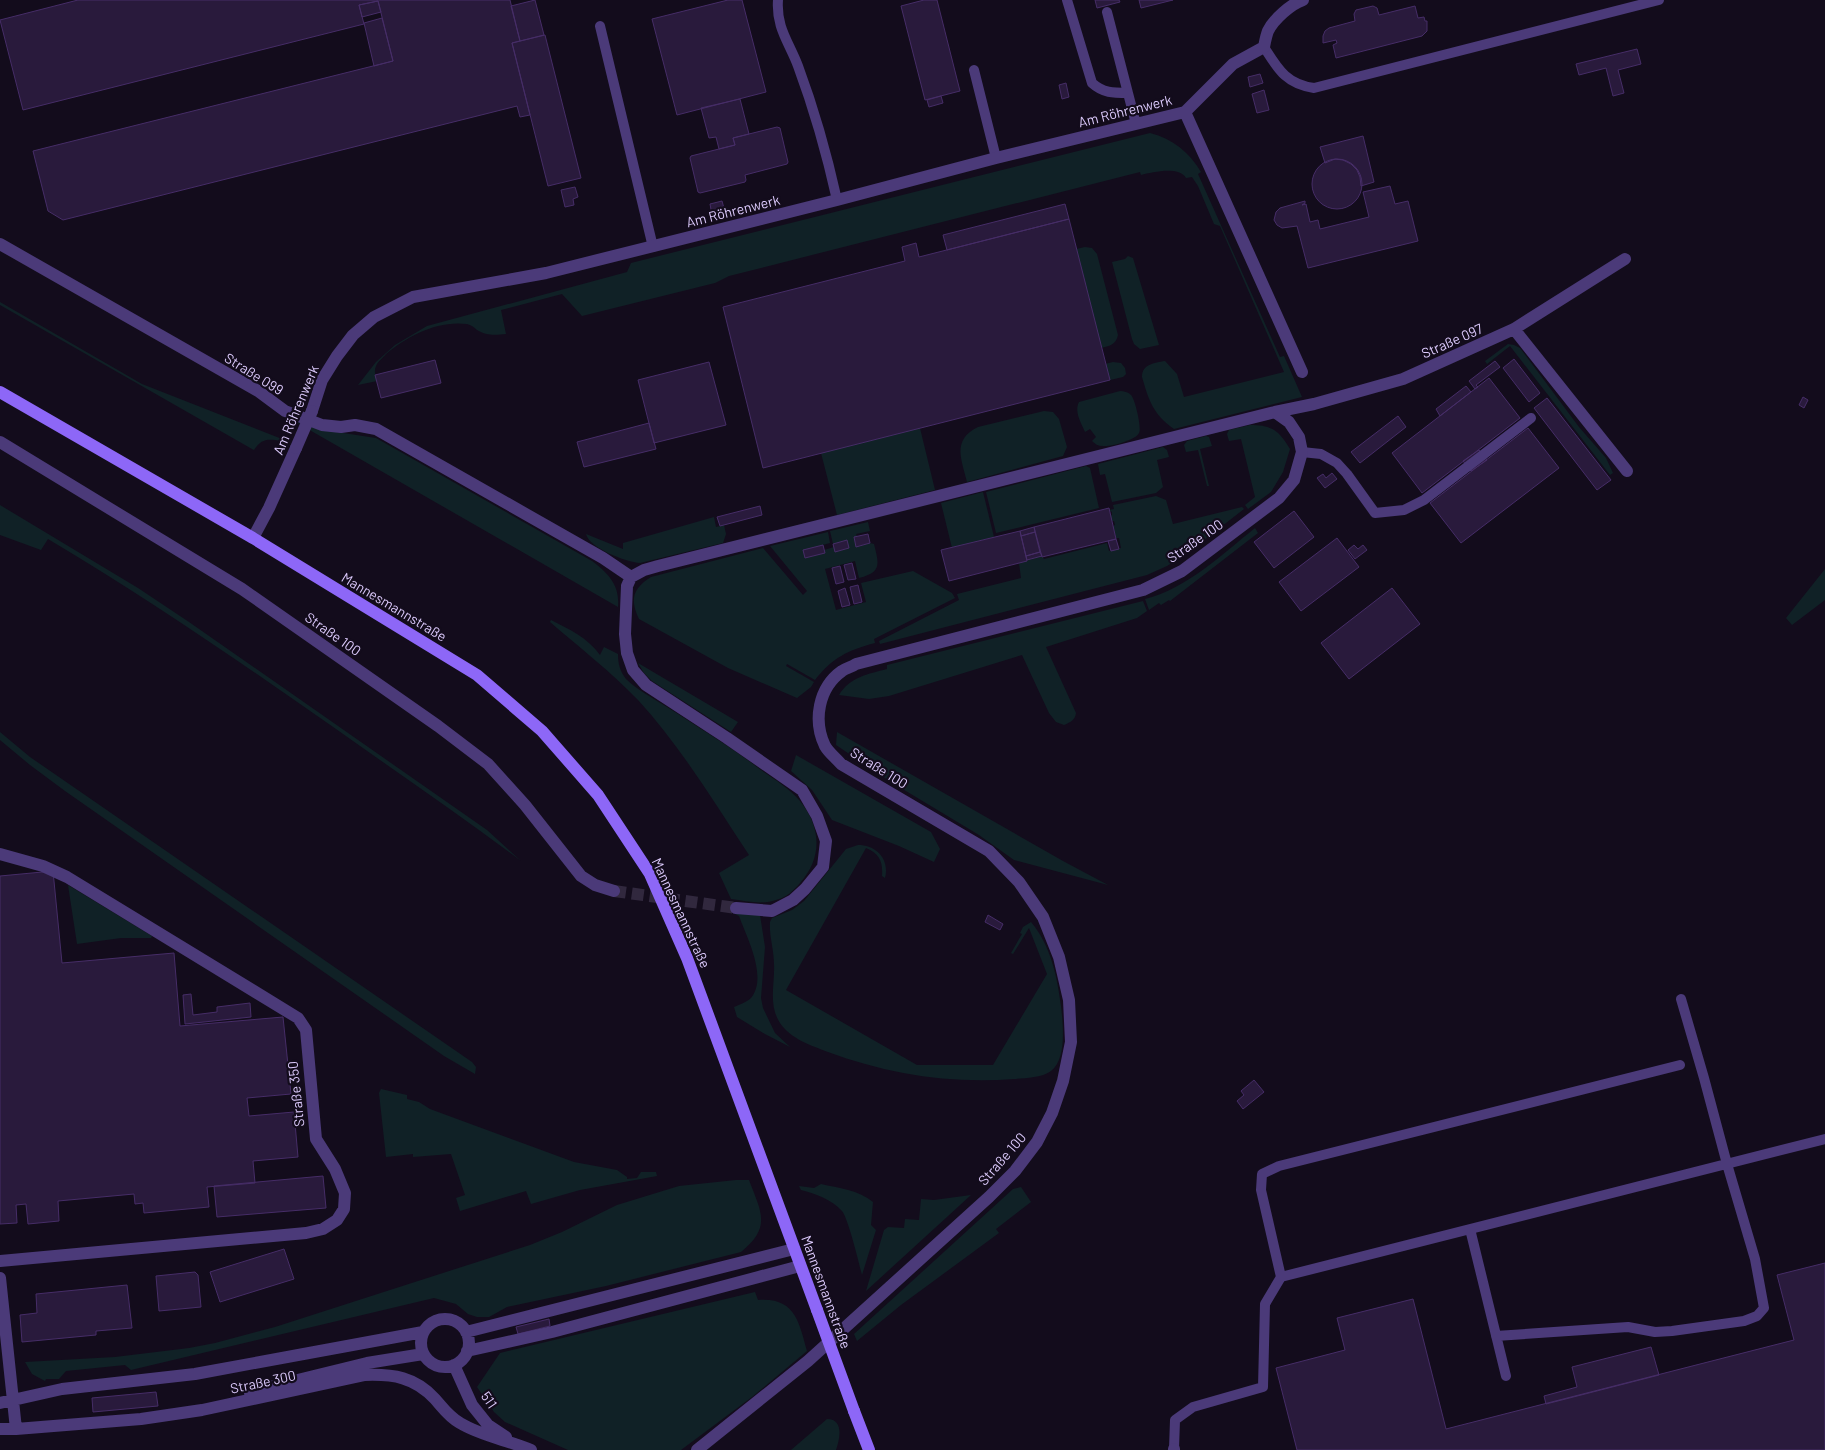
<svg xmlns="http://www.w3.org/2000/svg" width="1825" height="1450" font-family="Barlow,sans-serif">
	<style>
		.green { fill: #102126 }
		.building { fill: #291a3c; stroke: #462d67 }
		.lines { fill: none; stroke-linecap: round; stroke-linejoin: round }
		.street-tunnel { stroke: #31283e; stroke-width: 12; stroke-dasharray: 12 6; stroke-linecap: butt }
		.lane { stroke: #4b3a79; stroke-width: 10 }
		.street { stroke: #4b3a79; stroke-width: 12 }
		.secondary { stroke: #8d67f7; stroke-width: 12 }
		.street-bridge { stroke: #4b3a79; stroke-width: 12 }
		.secondary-bridge { stroke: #8d67f7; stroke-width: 12 }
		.labels { text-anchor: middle; stroke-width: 4.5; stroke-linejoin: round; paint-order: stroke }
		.street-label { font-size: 14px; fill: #dccafc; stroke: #130c1c }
	</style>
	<rect width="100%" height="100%" fill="#130c1c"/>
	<path class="green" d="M 1150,133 C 1173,139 1189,152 1201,172 L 1198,174 L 1280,357 L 1284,356 L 1302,397 L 1174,429 C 1153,414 1149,401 1142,377 C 1142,364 1154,363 1165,361 L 1177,374 L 1184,397 L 1284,372 L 1220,226 L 1214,224 L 1198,186 L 1192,177 L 1186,178 C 1179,166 1153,172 1141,175 L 1140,172 L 729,276 L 715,283 L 582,316 L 562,294 L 501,310 L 506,334 C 495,335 487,336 477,330 C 474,327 471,325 467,324 C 438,320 407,336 386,354 C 383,358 378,361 376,366 C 374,370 375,376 377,381 L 358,385 L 376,362 L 395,345 L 427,326 L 627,272 L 631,263 Z
		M 1085,247 L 1092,248 L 1097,254 L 1118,335 C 1116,345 1109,346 1101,348 L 1076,249 Z
		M 1128,256 L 1133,258 L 1159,345 L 1140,349 L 1134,344 L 1132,339 L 1112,262 L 1125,259 Z
		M 0,302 L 142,384 L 282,439 L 281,441 C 268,439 262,438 254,450 L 252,449 L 0,305 Z
		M 1508,344 L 1514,345 L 1520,348 L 1579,427 L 1606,458 L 1613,473 L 1610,475 L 1510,346 L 1487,364 L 1485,361 Z
		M 1113,362 L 1121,363 L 1125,368 L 1126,374 L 1123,377 L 1110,380 L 1105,364 Z
		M 1120,391 C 1124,391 1128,392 1131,395 C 1135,399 1142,428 1139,433 C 1136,440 1110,447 1103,446 C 1098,446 1095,444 1092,441 L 1096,437 L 1090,429 L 1085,432 C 1081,422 1074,412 1079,402 Z
		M 273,409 L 330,431 L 376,438 L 592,561 C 608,573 620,585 618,607 Z
		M 1044,411 L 1053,412 L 1059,419 L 1067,447 L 1063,456 L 967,482 C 961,458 952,440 978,427 Z
		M 1250,425 C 1271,425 1279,430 1290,449 L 1283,472 L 1271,492 L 1248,509 L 1245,505 L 1255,497 L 1241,439 L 1229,441 L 1227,434 L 1229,430 Z
		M 920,428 L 935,490 L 837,515 L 821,453 Z
		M 1206,436 L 1209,437 L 1212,446 L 1200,449 L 1209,486 L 1207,486 L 1198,450 L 1186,452 L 1184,445 L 1187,441 Z
		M 1163,447 L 1167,450 L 1169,457 L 1157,460 L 1163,487 L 1156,493 L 1112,502 L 1105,474 L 1100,475 L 1098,464 Z
		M 1086,466 L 1090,468 L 1099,508 L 996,533 L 986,492 Z
		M 983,492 L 994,537 L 952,548 L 941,503 Z
		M 1156,496 L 1166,500 L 1173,524 L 1242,507 L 1244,509 L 1190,551 L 1189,549 L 1183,553 L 1184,555 L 1167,566 L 1147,575 L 880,644 L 879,641 L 959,600 L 957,594 L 1021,578 L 1019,563 L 1042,556 L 1044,559 L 1107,543 L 1109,551 L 1121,548 L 1119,538 L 1116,538 L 1113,526 L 1115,525 L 1114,521 L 1112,521 L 1110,516 L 1112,515 L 1112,512 L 1109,510 L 1114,509 L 1113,505 Z
		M 0,505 L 138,588 L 189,622 L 487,830 L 521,861 C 461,816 398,773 336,729 C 242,663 147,598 48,539 L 41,550 L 0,535 Z
		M 714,517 L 716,527 L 724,525 L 726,534 L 723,543 L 640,563 C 626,562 589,548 586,534 L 623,549 L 623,543 Z
		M 868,522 L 870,531 L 856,534 L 857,536 L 854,538 L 857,547 L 870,543 L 874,544 C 879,564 882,572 859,578 L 855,561 L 825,569 L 836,610 L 866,602 L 861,583 L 913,571 L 952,593 L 955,598 L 874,639 L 875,643 C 848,650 832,658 815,680 L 787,664 L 786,666 L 814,682 L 811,687 L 797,698 L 728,668 L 639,619 C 630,600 632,589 651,577 L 763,548 L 803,595 L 807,591 L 770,546 L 828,532 L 830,543 L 804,550 L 805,558 L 825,553 L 824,550 L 834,547 L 835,552 L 849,548 L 847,540 L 833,544 L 830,531 Z
		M 1255,528 L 1258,533 L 1170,601 L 1169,600 L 1161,605 L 1159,603 L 1149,610 L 1145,599 C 1188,588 1221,555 1255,528 Z
		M 1825,569 L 1825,600 L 1792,625 L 1786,618 Z
		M 1143,601 L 1147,611 L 1137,618 L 1046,647 L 1076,713 C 1075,720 1071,722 1064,725 L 1056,722 L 1049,713 L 1022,655 L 889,696 L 869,699 L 839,695 C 850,677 868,674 887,669 L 887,665 Z
		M 551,620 C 569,629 588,638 600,655 L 604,647 L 618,654 C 618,664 620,671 626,679 C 637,690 653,698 667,707 C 698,727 731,747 761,770 C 774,779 789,788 800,801 C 821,827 823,857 800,883 C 793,891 787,897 776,900 C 762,905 746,901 731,899 L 719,873 L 749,855 C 714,802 681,747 638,700 C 611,672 579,647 550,622 Z
		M 638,663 L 738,722 L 731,732 L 652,681 L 644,673 Z
		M 0,732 L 30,757 L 472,1062 L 476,1067 L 475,1074 L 444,1056 L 65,791 L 30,765 L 0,740 Z
		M 837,732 L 1063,861 L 1108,885 L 1014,860 L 979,835 L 891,782 L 836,745 Z
		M 796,755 L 931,832 L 940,849 L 934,862 L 899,846 L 832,820 L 812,790 L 791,771 Z
		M 858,845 C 876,845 890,859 885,878 L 882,876 C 883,862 880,854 866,848 L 786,990 L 917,1065 L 993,1065 L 1047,974 L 1029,928 L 1013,954 L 1011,953 L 1022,934 L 1020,933 L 1023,927 L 1031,922 C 1051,946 1057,976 1061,1006 C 1063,1024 1067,1059 1051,1071 C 1041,1078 1025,1078 1014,1079 C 950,1084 887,1074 828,1052 C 810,1045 791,1039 780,1023 C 768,1005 775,984 774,964 C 774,950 769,936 770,922 L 772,918 L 792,910 L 804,901 L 846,849 Z
		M 68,885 L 152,936 L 151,938 L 121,938 L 77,944 Z
		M 733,913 L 760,915 L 765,947 L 761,998 L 763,1008 L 775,1033 L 790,1047 L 765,1034 L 737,1017 L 734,1007 C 739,1005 747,1002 751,998 C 768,977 747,938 739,916 Z
		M 381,1089 L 407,1095 L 407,1099 L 419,1102 L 430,1109 L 574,1162 L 617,1170 L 627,1177 L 627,1179 L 637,1178 L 641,1172 L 656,1172 L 657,1176 L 580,1190 L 531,1204 L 526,1191 L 460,1211 L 456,1198 L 465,1195 L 451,1154 L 413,1157 L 413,1154 L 386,1157 L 379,1093 Z
		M 736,1180 L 749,1180 C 761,1212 772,1227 741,1252 L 606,1286 L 507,1307 L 489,1317 L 477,1317 L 468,1314 L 456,1304 L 434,1298 L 131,1370 L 125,1365 L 66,1371 L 59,1379 L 46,1379 L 45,1381 L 32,1374 L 25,1362 L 115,1357 L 189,1348 L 215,1343 L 275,1327 L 530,1245 L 562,1232 L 617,1205 L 679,1186 Z
		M 821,1184 C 838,1188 859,1190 873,1202 L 871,1225 L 876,1230 L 862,1275 C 859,1263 848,1218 842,1211 C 831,1199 816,1194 801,1190 L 799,1186 L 814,1188 Z
		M 1021,1187 L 1031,1202 L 996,1229 L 999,1233 L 901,1305 L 857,1341 L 854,1334 L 1013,1189 Z
		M 971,1195 L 866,1291 L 884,1230 L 888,1227 L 904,1228 L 905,1219 L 919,1220 L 921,1199 L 934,1200 Z
		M 755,1292 L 758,1300 C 795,1297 799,1322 807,1351 L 752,1397 L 681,1450 L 568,1450 L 505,1422 L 494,1412 L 477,1387 L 500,1353 Z
		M 827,1419 C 844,1419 840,1439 836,1450 L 791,1450 Z"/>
	<path class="building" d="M 78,0 L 510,0 L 520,41 L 512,43 L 530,115 L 520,117 L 517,106 L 63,220 L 48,211 L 33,151 L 393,61 L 378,1 L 359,5 L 364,24 L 23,110 L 0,20 Z
		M 535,0 L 544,35 L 520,41 L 511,6 Z
		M 728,0 L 742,0 L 766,92 L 677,115 L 652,19 Z
		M 924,0 L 937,0 L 960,91 L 925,100 L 901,6 Z
		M 1095,0 L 1119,0 L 1120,2 L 1097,8 Z
		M 1139,0 L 1173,0 L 1141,8 Z
		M 378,1 L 381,12 L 362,17 L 359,5 Z
		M 1373,6 L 1377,8 L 1379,15 L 1415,6 L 1418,18 L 1424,17 L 1425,21 L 1427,21 L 1427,31 L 1422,36 L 1336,58 L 1333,45 L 1337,43 L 1336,40 L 1323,43 L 1323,36 L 1325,31 L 1329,28 L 1355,21 L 1354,14 L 1356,10 Z
		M 382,18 L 393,61 L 374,66 L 364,23 Z
		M 545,35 L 581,178 L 548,186 L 512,43 Z
		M 1637,49 L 1641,64 L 1618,70 L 1624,93 L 1613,96 L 1606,68 L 1579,75 L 1576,64 Z
		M 1260,74 L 1263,83 L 1250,87 L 1248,77 Z
		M 1066,83 L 1069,97 L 1062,99 L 1059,85 Z
		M 1264,90 L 1269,110 L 1257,113 L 1252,94 Z
		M 941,96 L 943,103 L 929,107 L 927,100 Z
		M 740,99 L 749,134 L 733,138 L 735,145 L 719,149 L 716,137 L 709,138 L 701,108 Z
		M 777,127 L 780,128 L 788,162 L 787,164 L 745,175 L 746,180 L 745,182 L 700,193 L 698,192 L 690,158 L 691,156 L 735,145 L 733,138 Z
		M 1363,136 L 1374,182 L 1361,186 L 1360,177 L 1357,170 L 1351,164 L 1343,160 L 1335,159 L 1325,163 L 1320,147 Z
		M1312 184a25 25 0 1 1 50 0a25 25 0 1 1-50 0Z
		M 1390,186 L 1395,204 L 1408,201 L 1418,241 L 1308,268 L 1297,226 L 1282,228 L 1277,225 L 1274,220 L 1276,212 L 1280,208 L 1305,201 L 1305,203 L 1302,205 L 1306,204 L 1310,222 L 1318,220 L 1320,229 L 1369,217 L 1363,192 Z
		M 575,187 L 578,197 L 573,199 L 574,205 L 565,207 L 561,190 Z
		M 722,201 L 725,212 L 712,215 L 710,204 Z
		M 1065,204 L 1069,219 L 947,250 L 943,235 Z
		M 1069,219 L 1110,380 L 763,468 L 723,307 L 905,261 L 902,247 L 916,243 L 919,257 Z
		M 1514,359 L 1540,393 L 1529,402 L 1503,368 Z
		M 435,360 L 441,383 L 381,398 L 375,375 Z
		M 1495,361 L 1500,367 L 1476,385 L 1478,387 L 1475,389 L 1469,381 Z
		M 709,362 L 726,425 L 654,443 L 638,380 Z
		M 1489,378 L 1520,418 L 1422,493 L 1392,453 Z
		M 1466,386 L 1471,392 L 1440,416 L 1436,409 Z
		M 1803,397 L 1808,400 L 1804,408 L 1799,405 Z
		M 1547,398 L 1611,480 L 1597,490 L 1534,408 Z
		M 1398,416 L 1406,427 L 1360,463 L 1351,452 Z
		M 649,423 L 656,449 L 584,467 L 577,442 Z
		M 1528,428 L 1559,468 L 1461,543 L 1430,503 Z
		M 1479,450 L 1487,460 L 1471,471 L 1463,461 Z
		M 1332,473 L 1337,479 L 1325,488 L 1317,478 L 1323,474 L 1326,478 Z
		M 760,506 L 762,515 L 720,526 L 717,517 Z
		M 1109,508 L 1116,539 L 1042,557 L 1034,527 Z
		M 1294,511 L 1314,537 L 1274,568 L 1254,542 Z
		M 1034,527 L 1035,532 L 1021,536 L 1020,531 Z
		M 1020,531 L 1027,561 L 949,581 L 941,550 Z
		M 1035,532 L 1040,552 L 1026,556 L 1021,536 Z
		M 868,534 L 870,543 L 856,547 L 854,537 Z
		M 1337,538 L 1359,567 L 1301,611 L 1279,582 Z
		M 1116,539 L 1119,549 L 1111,551 L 1108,541 Z
		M 847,540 L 849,548 L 835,552 L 833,544 Z
		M 823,545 L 825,553 L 805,558 L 803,550 Z
		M 1354,545 L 1358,549 L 1363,545 L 1367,550 L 1355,559 L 1348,550 Z
		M 1040,552 L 1042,556 L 1027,560 L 1026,556 Z
		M 852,563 L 856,579 L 848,580 L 844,565 Z
		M 840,566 L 844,582 L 836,584 L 832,568 Z
		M 858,585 L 862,602 L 854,604 L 850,587 Z
		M 845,588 L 850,605 L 842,607 L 838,591 Z
		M 1392,588 L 1420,624 L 1349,679 L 1321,643 Z
		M 53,871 L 62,963 L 174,953 L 180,1026 L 283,1017 L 291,1094 L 247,1098 L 249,1116 L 294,1112 L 298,1157 L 253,1161 L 255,1183 L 207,1187 L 209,1207 L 144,1213 L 143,1203 L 135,1204 L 134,1194 L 58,1201 L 59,1221 L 28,1224 L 26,1204 L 16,1205 L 17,1223 L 0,1224 L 0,876 Z
		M 988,915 L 1003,924 L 1000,930 L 985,922 Z
		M 191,994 L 193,1015 L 217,1012 L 217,1007 L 250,1003 L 251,1017 L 185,1024 L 183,995 Z
		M 1254,1080 L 1264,1092 L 1243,1109 L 1237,1101 L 1244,1095 L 1241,1091 Z
		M 323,1176 L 326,1208 L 217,1217 L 214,1186 Z
		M 284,1249 L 294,1279 L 220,1302 L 210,1272 Z
		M 1825,1263 L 1825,1450 L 1297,1450 L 1276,1368 L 1345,1350 L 1337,1318 L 1413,1299 L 1446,1429 L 1794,1340 L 1777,1275 Z
		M 195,1272 L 198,1275 L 201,1307 L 159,1311 L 156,1276 Z
		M 127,1285 L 132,1328 L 96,1331 L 96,1335 L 22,1342 L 20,1315 L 37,1313 L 36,1294 Z
		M 549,1319 L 550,1326 L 518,1334 L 516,1327 Z
		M 1651,1347 L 1659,1375 L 1546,1404 L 1544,1396 L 1577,1387 L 1572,1367 Z
		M 156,1392 L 158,1406 L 93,1412 L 92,1398 Z"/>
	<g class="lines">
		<path class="street-tunnel" d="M 614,891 L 736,908"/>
		<path class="lane" d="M 778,0 C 776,28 789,42 798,66 C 814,109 827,155 837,200
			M 1067,0 L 1092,83 C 1103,93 1113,93 1128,93
			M 1107,12 L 1136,124
			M 600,26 L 653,247
			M 1264,47 C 1278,69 1286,84 1314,88 L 1659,0
			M 974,70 L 996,158
			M 1302,452 L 1321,454 L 1337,463 L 1347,474 L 1375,513 L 1404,510 L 1424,500 L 1531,418
			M 1470,1229 L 1506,1376
			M 1281,1277 L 1261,1190 L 1262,1174 L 1279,1166 L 1680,1065
			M 1496,1336 L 1628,1327 L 1655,1332 L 1672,1331 L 1744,1321 L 1757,1316 L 1764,1308 L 1755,1259 L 1727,1164 L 1704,1078 L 1681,999
			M 1174,1449 L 1175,1420 L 1193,1407 L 1263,1387 L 1265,1304 L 1281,1277 L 1825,1139"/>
		<path class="street" d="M 1185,112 L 1302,372
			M 0,244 L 258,391 L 285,411 L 322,425 L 341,427 L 355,425 L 376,429 L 603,558 L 631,577
			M 1514,329 L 1627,471
			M 312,411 L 322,380 L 337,356 L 353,335 L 374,317 L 413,297 L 546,273 L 837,200 L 996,158 L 1185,112 L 1233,64 L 1264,47 C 1265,42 1266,36 1268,31 C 1274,19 1291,4 1303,0
			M 1275,412 L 1314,404 L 1403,379 L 1514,329 L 1625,259
			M 0,442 L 242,589 L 438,726 L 488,764 L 525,805 L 581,876 L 595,885 L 614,891
			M 253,538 L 269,508 L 296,448
			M 0,854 L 43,866 L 67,877 L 298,1018 L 306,1030 L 316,1139 L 335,1169 L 345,1193 L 344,1209 L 337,1220 L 323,1229 L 306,1233 L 0,1261
			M 0,1278 L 16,1429
			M421 1343a24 24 0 1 1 48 0a24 24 0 1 1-48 0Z
			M 466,1332 L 794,1249
			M 467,1351 L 552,1332 L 800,1266
			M 454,1365 L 472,1405 L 488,1425 L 506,1437
			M 250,1393 L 265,1388 L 367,1363 L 423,1354
			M 0,1403 L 62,1389 L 195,1374 L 423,1332
			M 0,1429 L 16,1429 L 141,1419 L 202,1410 L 365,1375 C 393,1374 415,1377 435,1399 C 443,1408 449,1417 460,1423 C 481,1436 508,1440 531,1450
			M 1174,1449 L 1174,1450
			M 697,1450 L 808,1361 L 989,1197 L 1015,1171 L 1037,1142 L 1052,1113 L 1063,1081 L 1071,1042 L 1069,1000 L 1059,957 L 1043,917 L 1019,882 L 989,851 L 841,764 C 836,758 829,753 825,746 C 813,721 818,688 842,671 C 846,668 852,667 856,664 L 1143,590 L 1182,571 L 1279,498 L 1294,480 L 1302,452 L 1299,437 L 1289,422 L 1275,412 L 658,566 L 644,570 L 631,577 L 627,586 L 625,634 L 627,653 L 633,670 L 646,685 L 727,738 L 802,790 L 817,816 L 826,841 L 823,867 L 805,889 L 793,900 L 772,911 L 736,908"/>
		<path class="secondary" d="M 0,392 L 253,538 L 477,675 L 542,731 L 598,795 L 650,874 L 687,958 L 817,1310
			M 854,1411 L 869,1450"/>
		<path class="street-bridge" d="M 296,448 L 312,411"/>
		<path class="secondary-bridge" d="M 817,1310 L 854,1411"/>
	</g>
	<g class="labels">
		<g class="street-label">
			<text transform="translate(1125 111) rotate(-14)" y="5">Am Röhrenwerk</text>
			<text transform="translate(733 211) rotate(-14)" y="5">Am Röhrenwerk</text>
			<text transform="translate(1452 341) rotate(-24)" y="5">Straße 097</text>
			<text transform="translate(254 374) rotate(32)" y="5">Straße 099</text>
			<text transform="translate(296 410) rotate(-67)" y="5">Am Röhrenwerk</text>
			<text transform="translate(1195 541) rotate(-35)" y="5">Straße 100</text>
			<text transform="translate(394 607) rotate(31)" y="5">Mannesmannstraße</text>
			<text transform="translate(333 634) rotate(35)" y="5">Straße 100</text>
			<text transform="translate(879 768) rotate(32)" y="5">Straße 100</text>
			<text transform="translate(681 913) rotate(65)" y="5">Mannesmannstraße</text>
			<text transform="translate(296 1094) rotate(-96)" y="5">Straße 350</text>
			<text transform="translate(1002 1159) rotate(-49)" y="5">Straße 100</text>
			<text transform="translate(826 1292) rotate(70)" y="5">Mannesmannstraße</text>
			<text transform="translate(263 1382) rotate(-12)" y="5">Straße 300</text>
			<text transform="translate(489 1400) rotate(55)" y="5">511</text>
		</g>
	</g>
</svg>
